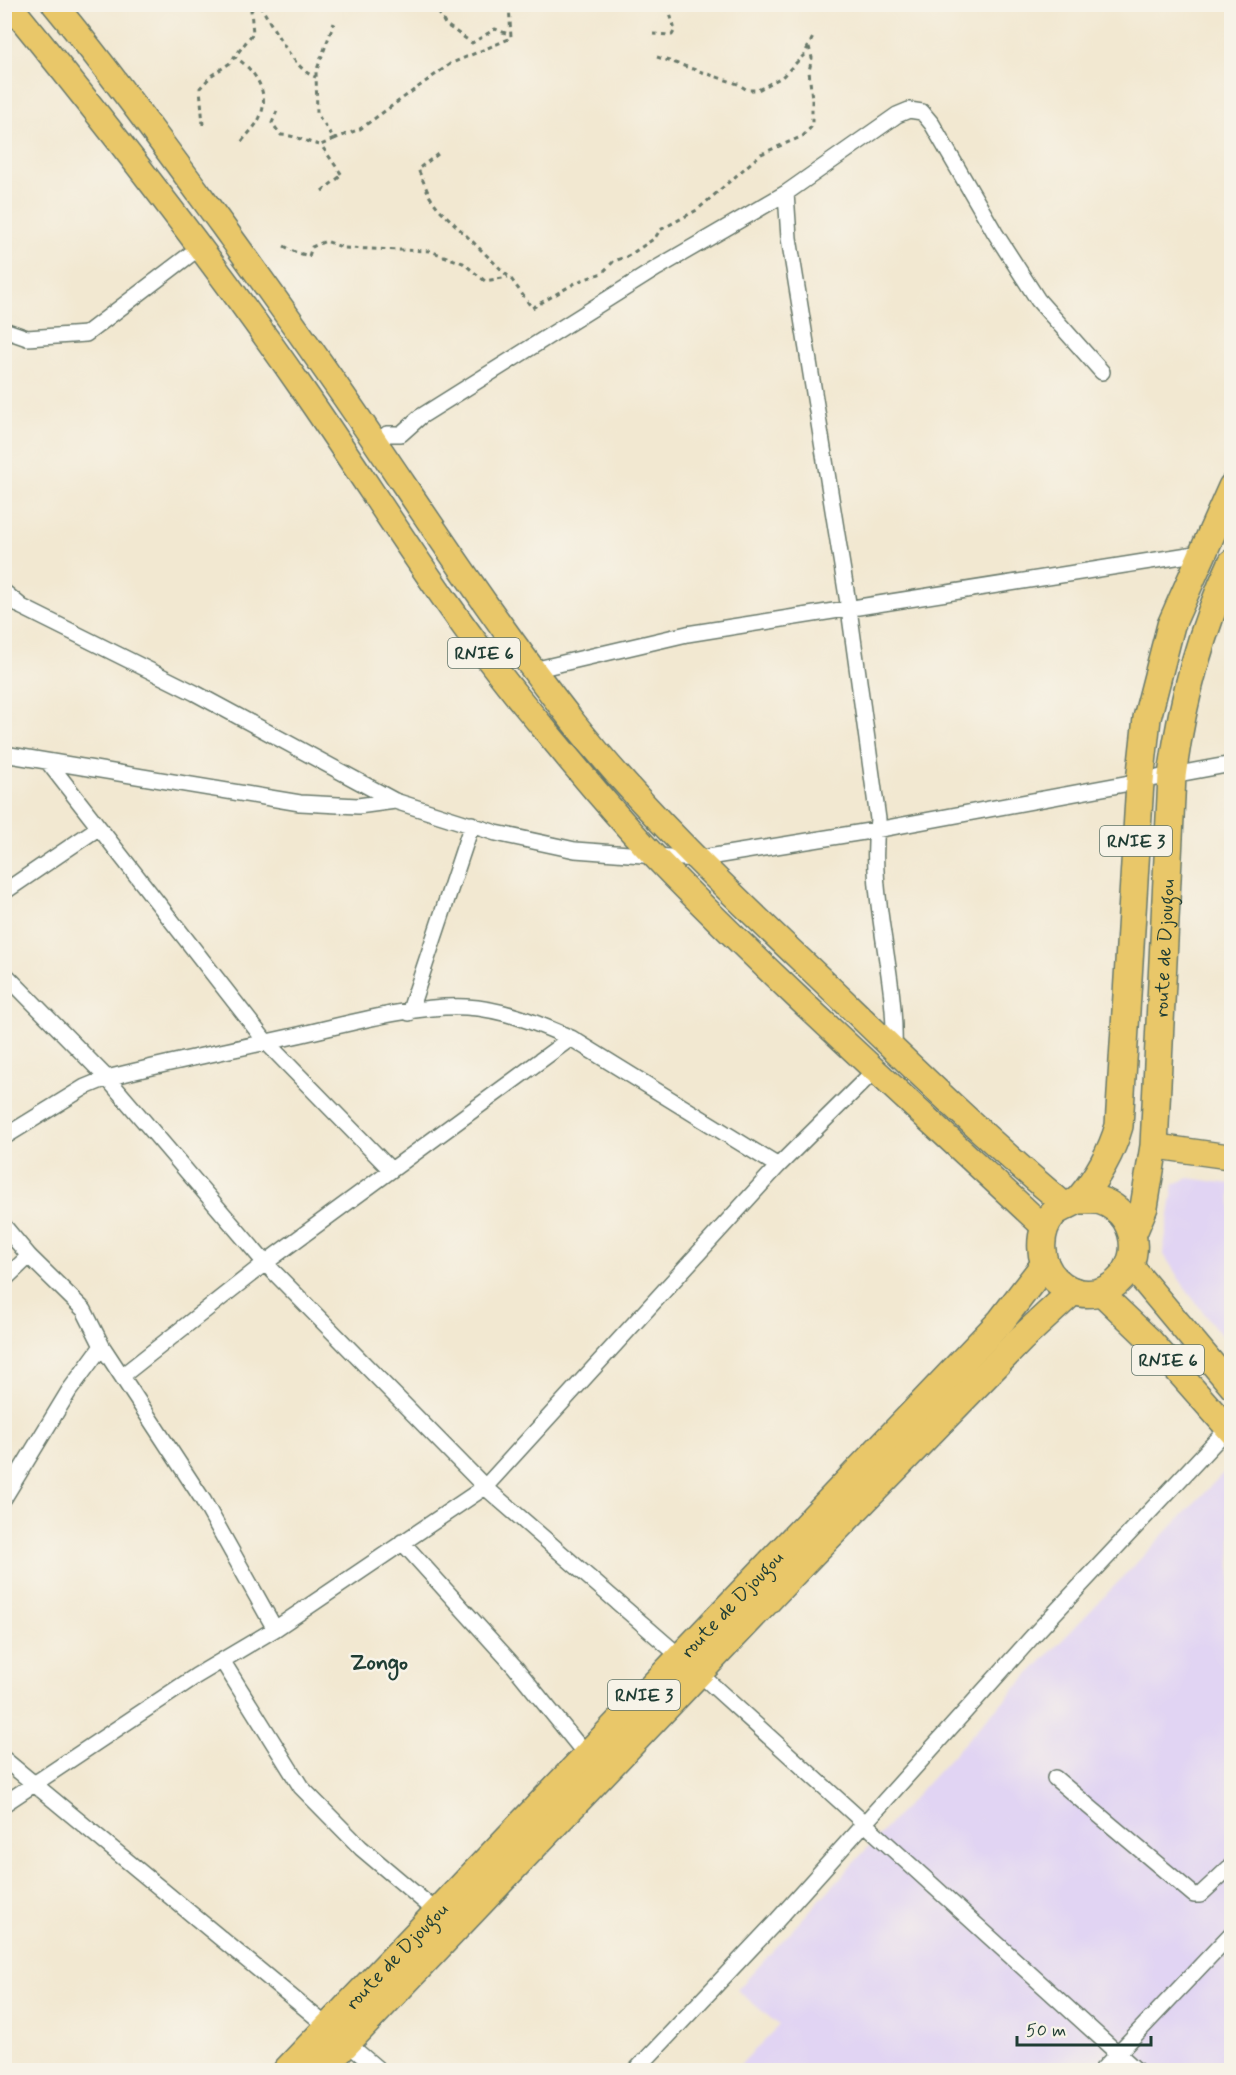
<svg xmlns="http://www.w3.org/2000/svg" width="1236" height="2075" font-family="Mynerve,sans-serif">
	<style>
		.built { fill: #e1d4f3 }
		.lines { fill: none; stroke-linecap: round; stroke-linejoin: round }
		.street-casing { stroke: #69796b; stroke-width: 18 }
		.primary-casing { stroke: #69796b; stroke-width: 27 }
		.highway-casing { stroke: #69796b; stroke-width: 30 }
		.path { stroke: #69796b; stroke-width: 3; stroke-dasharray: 4.5 4.5; stroke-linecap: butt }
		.street { stroke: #fff; stroke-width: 15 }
		.primary { stroke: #e9c769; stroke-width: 24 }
		.highway { stroke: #e9c769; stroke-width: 27 }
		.labels { text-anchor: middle; stroke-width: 5; stroke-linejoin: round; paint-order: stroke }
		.shield { fill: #f7f3e8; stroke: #60746a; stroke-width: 1.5 }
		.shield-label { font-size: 18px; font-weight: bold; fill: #1f3d34 }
		.street-label { font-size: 20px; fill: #1f3d34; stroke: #f7f3e8 }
		.quarter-label { font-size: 22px; font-weight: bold; fill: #1f3d34; stroke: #f7f3e8 }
	</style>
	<rect width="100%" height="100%" fill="#f7f3e8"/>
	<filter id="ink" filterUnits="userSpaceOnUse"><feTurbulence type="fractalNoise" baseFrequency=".0167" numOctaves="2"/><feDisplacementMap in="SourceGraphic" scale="12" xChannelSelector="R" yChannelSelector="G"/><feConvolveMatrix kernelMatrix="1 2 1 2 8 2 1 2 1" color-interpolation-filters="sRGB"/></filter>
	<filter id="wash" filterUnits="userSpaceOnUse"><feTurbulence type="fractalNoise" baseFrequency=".008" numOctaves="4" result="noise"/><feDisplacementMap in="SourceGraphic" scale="24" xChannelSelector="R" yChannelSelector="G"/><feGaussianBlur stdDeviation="1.35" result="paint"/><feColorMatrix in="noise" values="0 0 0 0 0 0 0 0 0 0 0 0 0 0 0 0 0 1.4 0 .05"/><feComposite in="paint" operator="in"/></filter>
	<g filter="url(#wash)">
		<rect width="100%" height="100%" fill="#f2e8d1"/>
		<path class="built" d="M 1189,1178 L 1231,1184 L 1231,1343 L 1221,1335 L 1187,1291 L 1163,1253 L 1174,1184 Z
			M 1231,1465 L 1231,2070 L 735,2070 L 779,2025 L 737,1990 L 988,1717 Z"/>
	</g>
	<g filter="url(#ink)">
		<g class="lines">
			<defs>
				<path id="street" d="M 786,193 L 789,238 L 849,609 L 878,819 C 867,896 897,972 894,1049
					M 4,330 L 27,338 L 86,334 L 200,247
					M 377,445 L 387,434 L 401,434 L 420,417 L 657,268 L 786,193 L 897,115 L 909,110 L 922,112 L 932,124 L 995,233 L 1038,300 L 1102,372
					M 4,592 L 22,607 L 195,693 L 395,801 L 496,833 L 575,850 L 696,859 L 876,830 L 1232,764
					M 533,670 L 687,634 L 1201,553
					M 4,754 L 300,803 L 358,806 L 395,801
					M 48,762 L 266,1042 L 391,1170
					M 4,892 L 98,828
					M 4,973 L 107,1078 L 265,1263 L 485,1487 L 700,1674 L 1136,2070
					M 409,1013 L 472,824
					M 4,1137 L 85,1087 L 107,1078 C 169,1062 232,1050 294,1036 C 349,1024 409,1005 466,1007 C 503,1009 537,1023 571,1038 L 778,1166
					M 4,1226 L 29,1256 L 84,1310 L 102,1346 L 203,1500 L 275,1629
					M 4,1280 L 29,1256
					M 122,1376 L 265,1263 L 571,1038
					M 4,1498 L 69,1391 L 102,1346
					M 402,1542 L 515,1667 L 587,1756
					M 223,1662 L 301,1787 L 361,1848 L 438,1913
					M 4,1759 L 328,2027
					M 1055,1778 L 1194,1895 L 1200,1895 L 1232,1865
					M 4,1804 L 196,1676 L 275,1629 L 485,1487 L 778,1166 L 875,1070
					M 346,2042 L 379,2070
					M 636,2070 L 772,1926 L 1033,1636 L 1232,1424
					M 1102,2070 L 1232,1933"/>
				<path id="primary" d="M 9,4 C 112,130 211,257 303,390 C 377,496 444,608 526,707 C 569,759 612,812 658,860 C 782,988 915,1106 1045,1228
					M 54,4 C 113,75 167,150 222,225 C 274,297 327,370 377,445 C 441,539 503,633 574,723 C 648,816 735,897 821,979 C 901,1056 980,1134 1065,1205
					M 1154,1146 L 1232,1157
					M 1131,1266 L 1232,1387
					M 1100,1292 L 1150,1340 L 1232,1433"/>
				<g id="highway">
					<path d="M 1079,1200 C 1085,1200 1095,1199 1101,1201 C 1111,1204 1121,1212 1126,1220 C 1154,1269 1096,1318 1056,1280 C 1038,1263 1037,1233 1053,1214 C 1061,1206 1073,1205 1080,1198 C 1097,1178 1112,1151 1119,1126 L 1140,782 L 1147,718 L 1171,625 L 1232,487"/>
					<path id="s1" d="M 1133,1233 L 1144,1207 L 1154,1146 L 1172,776 C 1182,701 1200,631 1232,563"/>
					<path id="s2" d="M 287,2070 L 1001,1321 L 1045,1264"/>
					<path d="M 321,2070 L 805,1561 L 1021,1339 L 1073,1291"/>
				</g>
			</defs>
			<use href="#street" class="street-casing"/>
			<use href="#primary" class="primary-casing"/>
			<use href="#highway" class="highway-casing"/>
			<path class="path" d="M 434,4 L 445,24 L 472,43 L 495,29 L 511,35
				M 589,4 L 600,4
				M 260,5 C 272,25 295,72 316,77
				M 653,34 L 672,35 L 675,30 L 667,4
				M 233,56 C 254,68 271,93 260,117 C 256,127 246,135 240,144
				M 657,57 L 738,84 L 747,90 L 758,90 L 782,77 L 804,55 L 814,35
				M 277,111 L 272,123 L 281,135 C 297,135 306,143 321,145
				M 203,125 L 200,88 L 212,75 L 230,63 L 253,33 L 251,10 L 260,5
				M 334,139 L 360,129 L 450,64 L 511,38 L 509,4
				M 438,154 L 418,169 L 430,197 L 438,208 L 512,280 L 532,308 L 577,282 L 602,273 L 614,261 L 628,256 L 655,238 L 660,230 L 697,210 L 761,154 L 803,136 L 812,126 L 812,99 L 809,71 L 812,58 L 809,47
				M 322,191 L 342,175 L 321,145 L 334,139 L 317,114 L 316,72 L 334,23
				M 284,246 L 295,252 L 309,256 L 312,247 L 326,241 L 344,248 L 430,251 L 463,263 L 485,281 L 508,277"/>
			<use href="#street" class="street"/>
			<use href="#primary" class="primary"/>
			<use href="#highway" class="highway"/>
		</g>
	</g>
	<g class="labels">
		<g class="shield">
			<rect x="448" y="638" width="72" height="30" rx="4.5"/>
			<rect x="1100" y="826" width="72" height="30" rx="4.5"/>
			<rect x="1132" y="1345" width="72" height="30" rx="4.5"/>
			<rect x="608" y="1680" width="72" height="30" rx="4.5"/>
		</g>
		<g class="shield-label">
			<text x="484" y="659">RNIE 6</text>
			<text x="1136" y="847">RNIE 3</text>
			<text x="1168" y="1366">RNIE 6</text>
			<text x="644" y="1701">RNIE 3</text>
		</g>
		<g class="street-label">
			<text dy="7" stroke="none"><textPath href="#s1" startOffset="288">route de Djougou</textPath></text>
			<text dy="7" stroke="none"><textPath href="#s2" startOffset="644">route de Djougou</textPath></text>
			<text dy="7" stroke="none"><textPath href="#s2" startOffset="158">route de Djougou</textPath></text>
		</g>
		<g class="quarter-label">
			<text x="379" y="1670">Zongo</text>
		</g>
	</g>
	<rect width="1236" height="2075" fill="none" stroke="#f7f3e8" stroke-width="24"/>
	<path d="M1017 2036v9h134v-9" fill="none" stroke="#1f3d34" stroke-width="3"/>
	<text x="1026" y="2036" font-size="18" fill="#1f3d34" stroke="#f7f3e8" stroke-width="4.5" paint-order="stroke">50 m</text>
</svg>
